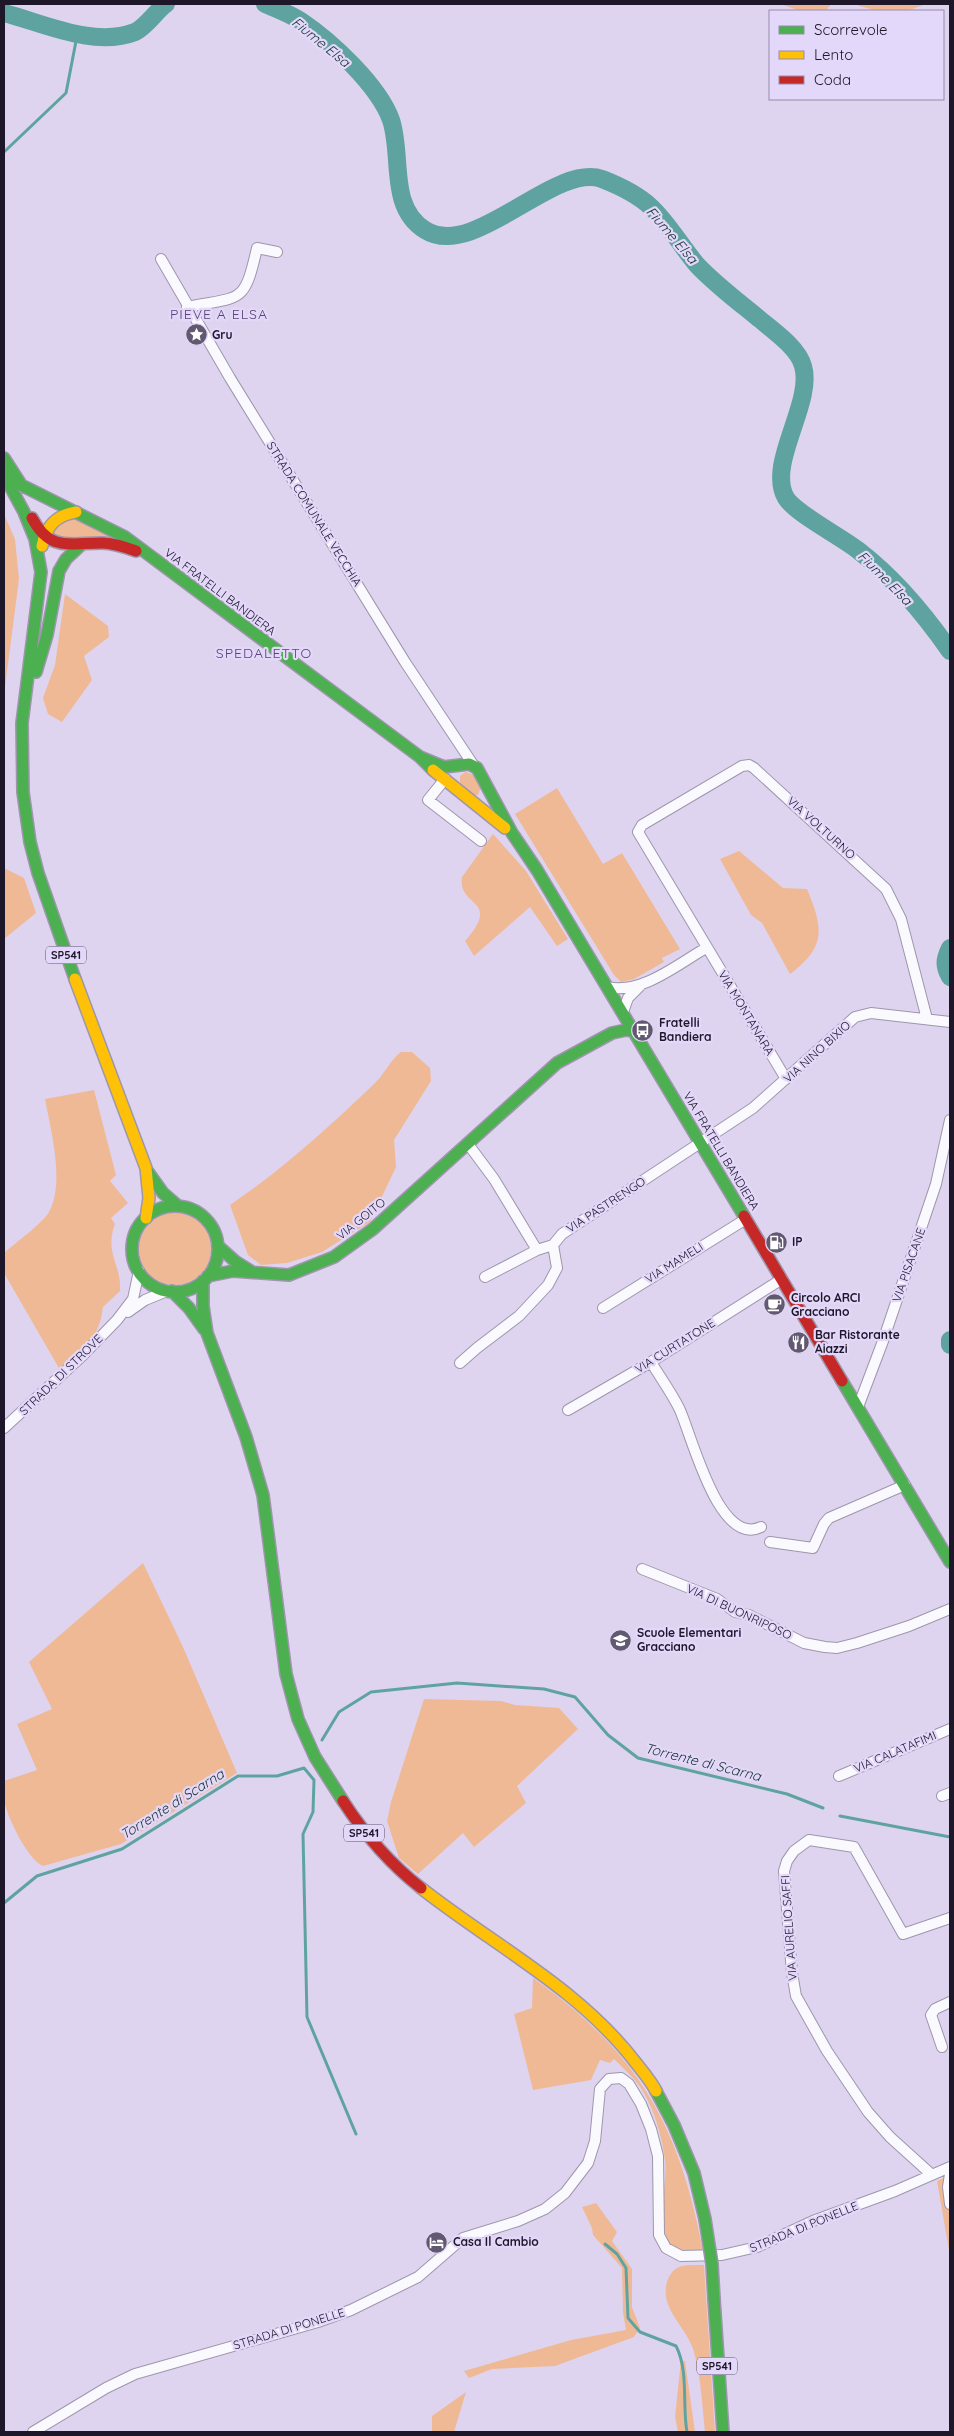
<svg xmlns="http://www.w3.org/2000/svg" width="954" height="2436" font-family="Quicksand,sans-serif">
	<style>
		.green { fill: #f0b996 }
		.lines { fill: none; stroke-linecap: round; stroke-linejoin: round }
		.stream { stroke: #5fa3a1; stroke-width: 3 }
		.river { stroke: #5fa3a1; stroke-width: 18 }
		.street-casing { stroke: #9e96ac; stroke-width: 12 }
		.fast-casing { stroke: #9e96ac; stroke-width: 14 }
		.slow-casing { stroke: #9e96ac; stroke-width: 14 }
		.jam-casing { stroke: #9e96ac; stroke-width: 14 }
		.street { stroke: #faf9fd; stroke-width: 10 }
		.fast { stroke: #4caf50; stroke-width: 11 }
		.slow { stroke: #ffc107; stroke-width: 11 }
		.jam { stroke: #c62828; stroke-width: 11 }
		.fast-bridge-casing { stroke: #9e96ac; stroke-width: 14; stroke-linecap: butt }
		.fast-bridge { stroke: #4caf50; stroke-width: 11 }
		.labels { text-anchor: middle; stroke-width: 4.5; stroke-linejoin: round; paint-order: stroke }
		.shield { fill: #e4d8fa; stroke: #595168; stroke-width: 1 }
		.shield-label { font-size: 11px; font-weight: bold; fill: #1e172a }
		.poi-label { font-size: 12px; font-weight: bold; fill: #1e172a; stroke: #e4d8fa; text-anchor: start }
		.street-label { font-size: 12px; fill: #1e172a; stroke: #e4d8fa }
		.water-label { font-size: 14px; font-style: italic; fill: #173530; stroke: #e4d8fa }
		.neighbourhood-label { font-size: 14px; letter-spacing: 1px; fill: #584674; stroke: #e4d8fa }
	</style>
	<rect width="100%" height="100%" fill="#ded4f0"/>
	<path class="green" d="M 780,4 L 831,4 L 826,11 L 801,11 Z
		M 854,4 L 925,4 C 901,16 879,13 854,4 Z
		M 4,514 L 15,539 L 19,579 L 4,695 Z
		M 79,517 L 111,538 L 80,541 L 53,536 L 53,526 Z
		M 65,594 L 108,626 L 109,637 L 84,656 L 92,680 L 62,722 L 48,714 L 43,698 L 55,665 Z
		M 465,772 L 472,774 L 481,787 L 478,795 L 474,795 L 460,783 L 460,776 Z
		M 557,788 L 603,864 L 622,853 L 680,949 L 662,958 L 664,962 L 634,979 L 621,982 L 614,975 L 515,814 Z
		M 493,834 L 526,871 L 568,939 L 557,946 L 530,907 L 474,956 L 465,941 C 503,898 457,908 462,877 Z
		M 739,851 L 783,888 L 807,889 C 823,928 827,946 790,974 L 762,923 L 751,915 L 720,859 Z
		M 4,868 L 24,878 L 36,913 L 4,939 Z
		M 401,1052 L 412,1052 L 430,1068 L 431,1081 L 394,1140 L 396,1167 L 370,1222 L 322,1252 L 287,1263 L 261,1265 L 248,1255 L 230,1205 C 282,1170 329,1127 374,1084 C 385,1074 389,1061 401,1052 Z
		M 94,1090 L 116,1175 L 110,1181 L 128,1203 L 111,1218 L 115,1224 C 104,1253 122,1265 120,1291 L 103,1307 L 101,1319 L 95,1335 L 60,1370 L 4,1273 L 4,1253 C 14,1244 44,1222 49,1212 C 65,1182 51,1132 45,1099 Z
		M139 1249a36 36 0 1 1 72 0a36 36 0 1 1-72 0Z
		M 143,1563 L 183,1647 L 237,1773 L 121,1844 L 43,1866 C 28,1860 7,1817 4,1800 C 3,1794 4,1787 4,1781 L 37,1770 L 17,1724 L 52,1709 L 29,1662 Z
		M 424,1699 L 501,1701 L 515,1705 L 559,1708 L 578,1729 L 517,1786 L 526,1803 L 474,1847 L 463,1833 L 418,1874 L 399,1858 L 387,1821 L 391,1802 Z
		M 533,1978 C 639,2053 679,2125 703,2251 C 693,2250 677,2253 670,2244 C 655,2221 668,2186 665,2160 C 662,2136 653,2104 638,2084 C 631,2075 622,2067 614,2059 L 610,2063 L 600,2060 L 591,2080 L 533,2090 L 514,2014 L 532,2008 Z
		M 950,2175 L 950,2256 L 937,2181 Z
		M 596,2203 L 617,2232 L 612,2241 L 632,2269 L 632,2307 L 640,2328 L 634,2337 L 555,2366 L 492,2369 L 469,2378 L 464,2371 L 571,2340 L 626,2330 L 623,2313 L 622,2268 L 593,2235 L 592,2228 L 582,2207 Z
		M 704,2265 L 715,2432 L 705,2432 C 702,2406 701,2377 694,2352 C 687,2327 659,2309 667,2282 C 673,2263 686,2265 704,2265 Z
		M 681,2360 L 685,2361 L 695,2432 L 678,2432 L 675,2417 Z
		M 466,2392 L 454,2432 L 432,2432 L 432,2416 Z"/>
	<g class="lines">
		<path class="stream" d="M 4,152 L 66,93 L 77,36
			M 322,1740 L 339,1712 L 371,1692 L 457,1683 L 544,1689 L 575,1697 L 608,1735 L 638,1758 L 787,1794 L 823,1808
			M 840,1816 L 950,1837
			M 4,1903 L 37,1876 L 122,1849 L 238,1776 L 277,1776 L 304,1768 L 314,1780 L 313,1812 L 303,1834 L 307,2017 L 356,2134
			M 605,2244 L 617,2254 L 626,2268 L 628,2318 L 640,2332 L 676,2346 C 689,2371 682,2405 687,2432"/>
		<path class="river" d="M 265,4 C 277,9 290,14 301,21 C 331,41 379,86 391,120 C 403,156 388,207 425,230 C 474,261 554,162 602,179 C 620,186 637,194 651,207 C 669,224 681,246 697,265 C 715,284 736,300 757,317 C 771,329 798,347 803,366 C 814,403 766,464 786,498 C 796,514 842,537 859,551 C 894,578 925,615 950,651
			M 4,13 C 43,23 94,48 135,32 C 146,27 156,11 166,4
			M 950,948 C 944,960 944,966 950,977
			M 950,1340 L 950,1345"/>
		<defs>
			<path id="street" d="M 161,259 L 230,378 L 405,662 L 474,766
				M 187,307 C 242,296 244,305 257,248 L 277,252
				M 445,779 L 428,800 L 481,841
				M 608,987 C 641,995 678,964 706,948
				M 623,1012 L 628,998 L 640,986
				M 786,1079 L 638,832 L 642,825 L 742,766 L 749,765 L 754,768 L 886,889 L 901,919 L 927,1019
				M 468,1144 L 494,1179 L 537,1250
				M 485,1277 L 537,1250 L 553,1245 L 562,1234 L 753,1108 L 855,1017 L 871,1013 L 950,1022
				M 603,1308 L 746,1219
				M 128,1312 L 145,1300 L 167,1291
				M 651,1362 C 660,1377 671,1392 679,1408 C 691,1432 718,1548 761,1527
				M 460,1363 L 477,1348 L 519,1316 L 548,1285 L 557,1268 L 553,1245
				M 858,1407 L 883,1341 L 936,1184 L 950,1120
				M 568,1410 L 651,1362 L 782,1279
				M 4,1428 L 83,1355 L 117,1320 L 133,1299 L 139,1271
				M 770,1542 L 813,1548 L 824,1524 L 829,1518 L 905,1485
				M 642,1569 L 717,1599 L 735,1612 L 749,1615 L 804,1643 L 825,1647 L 837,1648 L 857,1643 L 909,1626 L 950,1609
				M 839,1776 L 950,1729
				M 942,1796 L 950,1793
				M 942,2047 L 931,2015 L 935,2009 L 950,2002
				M 950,2174 L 948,2187 L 950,2204
				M 932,2175 L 890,2137 L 868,2112 L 827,2051 L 796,1996 L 792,1973 L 784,1871 L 787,1861 L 794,1851 L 809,1840 L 854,1847 L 903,1934 L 950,1918
				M 33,2432 L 106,2388 L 135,2374 L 318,2322 L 351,2310 L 418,2277 L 463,2238 L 518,2221 L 545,2209 L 565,2193 L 588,2163 L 595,2141 L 600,2089 L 609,2079 L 621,2078 L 629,2084 L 641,2104 L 651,2129 L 658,2156 L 659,2235 L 666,2248 L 681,2256 L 722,2255 L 757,2247 L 813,2221 L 895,2191 L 950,2167"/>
			<path id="fast" d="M 4,458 L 20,483
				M 4,475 L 24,512 L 35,539 L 41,572 L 22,723 L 23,792 L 30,842 L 38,873 L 75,979
				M 21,485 L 125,537 L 420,757 L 433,770
				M 36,672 L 47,635 L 59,571 L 66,559 L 81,545
				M 420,757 L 444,767 L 469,764 L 477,768 L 512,833 L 537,870 L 744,1216
				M 148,1172 L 163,1193 L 178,1206
				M132 1249a43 43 0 1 1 86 0a43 43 0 1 1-86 0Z
				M 218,1246 L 236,1262 L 252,1272
				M 208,1276 L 233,1271 L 289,1275 L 334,1257 L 373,1229 L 557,1063 L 612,1033 L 626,1030 L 634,1031
				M 203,1281 L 203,1306 L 207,1333 L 246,1437 L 263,1495 L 286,1674 L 298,1719 L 315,1757 L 343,1801
				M 172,1291 L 189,1308 L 204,1329
				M 842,1381 L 950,1562
				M 656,2091 L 674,2125 L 694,2173 L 705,2219
				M 714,2299 L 723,2432"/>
			<path id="slow" d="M 42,546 C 46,526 56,515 76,512
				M 433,770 L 505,828
				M 75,979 L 146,1168 L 149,1198 L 146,1218
				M 421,1888 C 493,1945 579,1988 636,2063 C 643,2072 651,2081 656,2091"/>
			<path id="jam" d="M 32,518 C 50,552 69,543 102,543 C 114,543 125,547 136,551
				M 744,1216 L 842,1381
				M 343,1801 C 365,1835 389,1863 421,1888"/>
		</defs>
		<use href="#street" class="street-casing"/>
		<use href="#fast" class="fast-casing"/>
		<use href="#slow" class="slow-casing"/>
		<use href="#jam" class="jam-casing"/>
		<use href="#street" class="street"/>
		<use href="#fast" class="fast"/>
		<use href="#slow" class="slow"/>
		<use href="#jam" class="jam"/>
		<defs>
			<path id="fast-bridge" d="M 705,2219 L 712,2264 L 714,2299"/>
		</defs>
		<use href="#fast-bridge" class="fast-bridge-casing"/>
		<use href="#fast-bridge" class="fast-bridge"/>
	</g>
	<defs>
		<symbol id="sight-disc" viewBox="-11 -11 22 22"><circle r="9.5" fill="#61596f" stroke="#e4d8fa"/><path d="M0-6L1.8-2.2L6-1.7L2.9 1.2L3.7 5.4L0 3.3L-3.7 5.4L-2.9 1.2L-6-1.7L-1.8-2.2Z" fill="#fff"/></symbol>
		<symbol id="bus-disc" viewBox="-11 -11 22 22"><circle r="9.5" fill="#61596f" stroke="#e4d8fa"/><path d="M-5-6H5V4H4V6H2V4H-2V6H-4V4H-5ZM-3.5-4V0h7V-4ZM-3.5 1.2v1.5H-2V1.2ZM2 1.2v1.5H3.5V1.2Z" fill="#fff"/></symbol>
		<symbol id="fuel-disc" viewBox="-11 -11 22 22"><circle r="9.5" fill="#61596f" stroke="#e4d8fa"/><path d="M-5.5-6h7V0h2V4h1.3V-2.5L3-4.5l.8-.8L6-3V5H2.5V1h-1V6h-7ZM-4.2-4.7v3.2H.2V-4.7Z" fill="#fff"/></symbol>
		<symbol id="cafe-disc" viewBox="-11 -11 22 22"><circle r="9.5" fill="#61596f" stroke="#e4d8fa"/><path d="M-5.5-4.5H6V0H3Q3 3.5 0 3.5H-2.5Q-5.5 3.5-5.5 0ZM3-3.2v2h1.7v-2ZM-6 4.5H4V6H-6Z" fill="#fff"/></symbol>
		<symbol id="restaurant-disc" viewBox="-11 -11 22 22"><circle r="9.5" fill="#61596f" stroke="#e4d8fa"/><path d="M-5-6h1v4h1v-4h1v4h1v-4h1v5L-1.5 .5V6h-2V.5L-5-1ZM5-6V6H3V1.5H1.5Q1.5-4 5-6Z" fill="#fff"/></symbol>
		<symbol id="school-disc" viewBox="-11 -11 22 22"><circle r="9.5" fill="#61596f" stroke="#e4d8fa"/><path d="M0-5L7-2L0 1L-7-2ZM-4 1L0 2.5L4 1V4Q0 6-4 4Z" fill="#fff"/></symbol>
		<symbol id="hotel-disc" viewBox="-11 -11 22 22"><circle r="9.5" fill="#61596f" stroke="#e4d8fa"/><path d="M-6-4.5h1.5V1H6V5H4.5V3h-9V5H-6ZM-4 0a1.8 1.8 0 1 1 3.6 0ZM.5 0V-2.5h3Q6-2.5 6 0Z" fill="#fff"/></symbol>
	</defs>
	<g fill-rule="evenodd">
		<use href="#sight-disc" x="184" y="322" width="25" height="25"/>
		<use href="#bus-disc" x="630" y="1018" width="25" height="25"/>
		<use href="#fuel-disc" x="764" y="1230" width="25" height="25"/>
		<use href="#cafe-disc" x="762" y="1292" width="25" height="25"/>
		<use href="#restaurant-disc" x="786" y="1330" width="25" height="25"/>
		<use href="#school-disc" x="608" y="1628" width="25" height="25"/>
		<use href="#hotel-disc" x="424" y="2230" width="25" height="25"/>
	</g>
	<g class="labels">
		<g class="shield">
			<rect x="46" y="946.5" width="40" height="17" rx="4"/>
			<rect x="344" y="1824.5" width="40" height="17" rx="4"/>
			<rect x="697" y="2357.5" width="40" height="17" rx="4"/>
		</g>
		<g class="shield-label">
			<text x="66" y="959">SP541</text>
			<text x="364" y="1837">SP541</text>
			<text x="717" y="2370">SP541</text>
		</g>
		<g class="poi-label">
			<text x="212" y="339">Gru</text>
			<text x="659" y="1027">Fratelli<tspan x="659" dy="14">Bandiera</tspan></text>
			<text x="792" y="1246">IP</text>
			<text x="791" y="1302">Circolo ARCI<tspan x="791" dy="14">Gracciano</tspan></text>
			<text x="815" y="1339">Bar Ristorante<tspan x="815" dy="14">Aiazzi</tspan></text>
			<text x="637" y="1637">Scuole Elementari<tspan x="637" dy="14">Gracciano</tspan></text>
			<text x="453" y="2246">Casa Il Cambio</text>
		</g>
		<g class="street-label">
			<text transform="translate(314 514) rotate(58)" y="4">STRADA COMUNALE VECCHIA</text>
			<text transform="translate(220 592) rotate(37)" y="4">VIA FRATELLI BANDIERA</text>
			<text transform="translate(821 828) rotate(42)" y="4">VIA VOLTURNO</text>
			<text transform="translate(746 1013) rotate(59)" y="4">VIA MONTANARA</text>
			<text transform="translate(817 1052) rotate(-42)" y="4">VIA NINO BIXIO</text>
			<text transform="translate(721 1151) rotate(59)" y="4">VIA FRATELLI BANDIERA</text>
			<text transform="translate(606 1205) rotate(-33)" y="4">VIA PASTRENGO</text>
			<text transform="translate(361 1219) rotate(-39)" y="4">VIA GOITO</text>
			<text transform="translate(674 1263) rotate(-32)" y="4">VIA MAMELI</text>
			<text transform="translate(909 1265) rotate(-71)" y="4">VIA PISACANE</text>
			<text transform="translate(675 1346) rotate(-32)" y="4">VIA CURTATONE</text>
			<text transform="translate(61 1375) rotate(-44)" y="4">STRADA DI STROVE</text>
			<text transform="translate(739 1612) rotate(25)" y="4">VIA DI BUONRIPOSO</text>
			<text transform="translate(895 1752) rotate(-23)" y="4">VIA CALATAFIMI</text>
			<text transform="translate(789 1928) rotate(-94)" y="4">VIA AURELIO SAFFI</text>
			<text transform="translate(804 2227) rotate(-22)" y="4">STRADA DI PONELLE</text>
			<text transform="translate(289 2329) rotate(-17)" y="4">STRADA DI PONELLE</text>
		</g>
		<g class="water-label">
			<text transform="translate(321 42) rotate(39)" y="5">Fiume Elsa</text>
			<text transform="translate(672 235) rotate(49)" y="5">Fiume Elsa</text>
			<text transform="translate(885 578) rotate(45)" y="5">Fiume Elsa</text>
			<text transform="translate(703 1762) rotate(14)" y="5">Torrente di Scarna</text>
			<text transform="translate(172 1804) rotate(-32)" y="5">Torrente di Scarna</text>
		</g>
		<g class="neighbourhood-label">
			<text x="219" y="319">PIEVE A ELSA</text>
			<text x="264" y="658">SPEDALETTO</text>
		</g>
	</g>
	<rect width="954" height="2436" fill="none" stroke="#1e172a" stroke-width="10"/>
	<rect x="769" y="10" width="175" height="90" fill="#e4d8fa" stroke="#958ba7"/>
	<rect x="779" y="26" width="25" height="8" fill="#4caf50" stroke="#958ba7"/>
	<text x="814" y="35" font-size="15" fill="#1e172a">Scorrevole</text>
	<rect x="779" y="51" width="25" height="8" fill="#ffc107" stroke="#958ba7"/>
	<text x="814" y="60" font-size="15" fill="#1e172a">Lento</text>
	<rect x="779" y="76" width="25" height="8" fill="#c62828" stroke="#958ba7"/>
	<text x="814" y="85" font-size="15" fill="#1e172a">Coda</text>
</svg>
